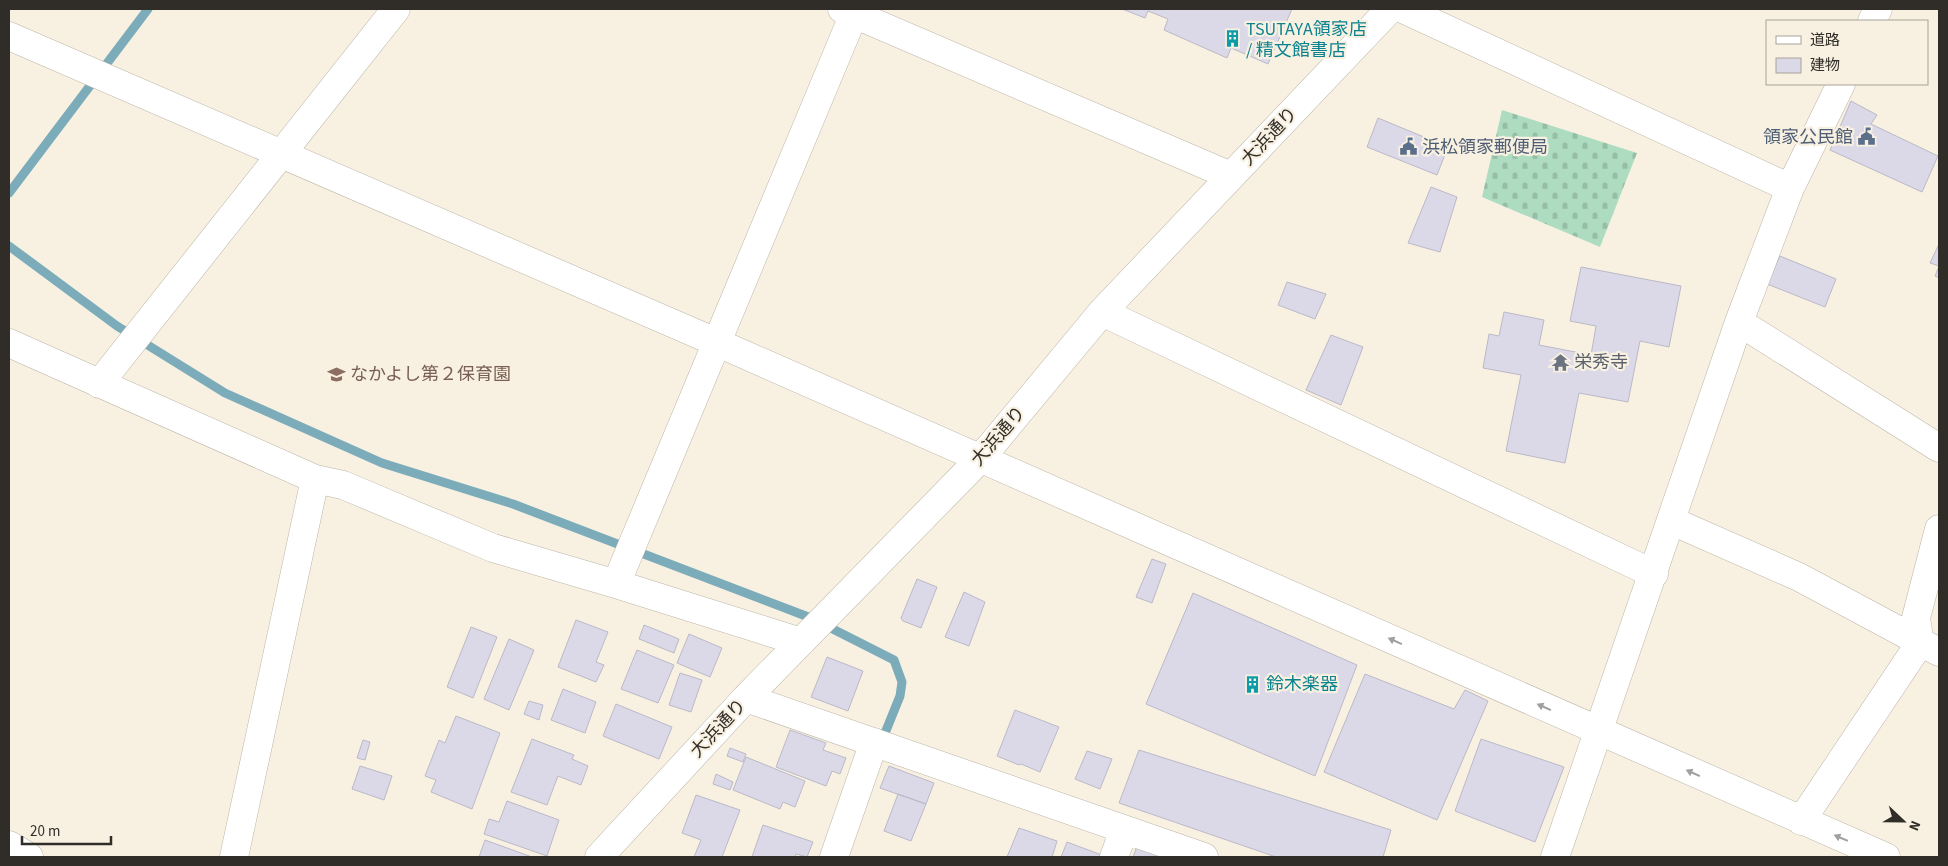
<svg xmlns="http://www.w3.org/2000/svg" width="1948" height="866" font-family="'Source Sans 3','Noto Sans JP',sans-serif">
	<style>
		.cemetery { fill: url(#cemetery-stones) }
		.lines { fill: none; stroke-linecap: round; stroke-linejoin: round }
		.stream { stroke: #7cacba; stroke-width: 9 }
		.building { fill: #dbd8e8; stroke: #bbb9c8 }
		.minor-casing { stroke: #bcb5a7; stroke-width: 29 }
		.minor { stroke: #fff; stroke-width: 28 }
		.oneway { fill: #a2a09e }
		.labels { text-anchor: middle; stroke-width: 4.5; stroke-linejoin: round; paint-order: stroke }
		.culture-label { font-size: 18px; fill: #0d838f; stroke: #f8f1e2; text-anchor: start }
		.street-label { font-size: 18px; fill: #302d28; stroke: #f8f1e2 }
		.service-label { font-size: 18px; fill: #4e5e75; stroke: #f8f1e2; text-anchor: end }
		.worship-label { font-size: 18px; fill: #5b616d; stroke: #f8f1e2; text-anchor: start }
		.education-label { font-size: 18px; fill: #785e54; stroke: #f8f1e2; text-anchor: start }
	</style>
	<defs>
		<pattern id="cemetery-stones" width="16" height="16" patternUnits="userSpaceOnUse" patternTransform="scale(1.25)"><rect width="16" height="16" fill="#aedcc1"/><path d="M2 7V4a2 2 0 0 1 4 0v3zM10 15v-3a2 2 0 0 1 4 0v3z" fill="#96bda6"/></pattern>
	</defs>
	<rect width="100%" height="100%" fill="#f8f1e2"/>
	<path class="cemetery" d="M 1502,110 L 1637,153 L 1600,247 L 1482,197 Z"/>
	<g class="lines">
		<path class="stream" d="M 9,193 L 148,9
			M 9,246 L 117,326 L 225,393 L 382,463 L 513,504 L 811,618 L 894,660 L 902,682 L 900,696 L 881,743"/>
	</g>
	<path class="building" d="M 1122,9 L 1292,9 L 1268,64 L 1231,48 L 1227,58 L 1164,30 L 1168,19 L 1148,11 L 1145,18 Z
		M 1851,101 L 1877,115 L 1871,124 L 1938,156 L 1922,192 L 1830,150 Z
		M 1378,118 L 1448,147 L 1437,175 L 1367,147 Z
		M 1431,187 L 1457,197 L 1440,252 L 1408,243 Z
		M 1939,244 L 1939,278 L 1935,276 L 1939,266 L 1930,263 Z
		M 1780,256 L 1836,279 L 1825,307 L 1767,284 Z
		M 1581,267 L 1681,286 L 1669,347 L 1640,341 L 1628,402 L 1579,393 L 1565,463 L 1506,451 L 1521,375 L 1483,368 L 1489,334 L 1499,336 L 1504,312 L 1544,320 L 1539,345 L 1591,355 L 1596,326 L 1570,321 Z
		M 1287,282 L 1326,294 L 1315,319 L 1278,305 Z
		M 1331,335 L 1363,347 L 1341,405 L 1306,390 Z
		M 1152,559 L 1166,564 L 1152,603 L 1136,597 Z
		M 917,579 L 937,587 L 921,628 L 903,621 L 901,618 Z
		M 964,592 L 985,602 L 969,646 L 945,637 Z
		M 1193,593 L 1357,665 L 1315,776 L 1146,704 Z
		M 576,620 L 608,632 L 596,662 L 604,665 L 596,682 L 558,667 Z
		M 644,625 L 679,639 L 674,653 L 639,639 Z
		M 471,627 L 497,637 L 473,698 L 447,687 Z
		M 689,634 L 722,648 L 710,677 L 677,663 Z
		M 509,639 L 534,650 L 509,710 L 484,699 Z
		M 637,650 L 674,665 L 658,703 L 621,689 Z
		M 827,657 L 863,671 L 848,711 L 811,697 Z
		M 680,673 L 702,680 L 691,712 L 669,705 Z
		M 1365,674 L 1454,709 L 1465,690 L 1488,701 L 1437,820 L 1324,772 Z
		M 563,689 L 596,702 L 585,733 L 551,720 Z
		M 529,701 L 543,705 L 539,720 L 524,714 Z
		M 616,704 L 672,727 L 659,759 L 603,736 Z
		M 1015,710 L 1059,727 L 1040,772 L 1021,764 L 1019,765 L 997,756 Z
		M 456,716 L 500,733 L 472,809 L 431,792 L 436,780 L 425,776 L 439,740 L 445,743 Z
		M 790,730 L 826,743 L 823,750 L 846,758 L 840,774 L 832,771 L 826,786 L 776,767 Z
		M 532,739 L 574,755 L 572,759 L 588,766 L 581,785 L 558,776 L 547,805 L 511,792 Z
		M 1481,739 L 1564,767 L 1535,842 L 1455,811 Z
		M 363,740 L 370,742 L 365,760 L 357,758 Z
		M 730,748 L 746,754 L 743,762 L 727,756 Z
		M 1139,750 L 1391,830 L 1383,857 L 1276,857 L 1119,803 Z
		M 1087,751 L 1112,759 L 1100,789 L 1075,779 Z
		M 746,757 L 805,781 L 795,807 L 783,802 L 780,809 L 733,790 Z
		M 360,766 L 392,776 L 384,800 L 352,789 Z
		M 889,766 L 934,783 L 926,804 L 880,788 Z
		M 716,774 L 733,782 L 730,790 L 713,784 Z
		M 898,794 L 926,804 L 911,841 L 884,831 Z
		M 696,795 L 740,810 L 722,857 L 694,857 L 701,840 L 682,833 Z
		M 507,801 L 559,820 L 547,856 L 484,834 L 489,819 L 499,822 Z
		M 763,825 L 813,842 L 807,857 L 796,854 L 795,857 L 752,857 Z
		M 1019,828 L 1057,841 L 1052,857 L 1007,857 Z
		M 485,840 L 532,857 L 479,857 Z
		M 1067,842 L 1107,857 L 1061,857 Z
		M 1137,846 L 1168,857 L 1133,857 Z"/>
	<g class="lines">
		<defs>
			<path id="minor" d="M 842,9 L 1231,176
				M 1403,9 L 1790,188
				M 1872,21 L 1878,9
				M 9,36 L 718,343 L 1886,857
				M 1102,312 L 1654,574
				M 1739,322 L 1939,448
				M 9,343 L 315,479 L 343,485 L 493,548 L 616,584 L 801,642
				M 99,384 L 396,9
				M 1672,521 L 1799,577 L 1939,652
				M 616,584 L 856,9
				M 746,698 L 1204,857
				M 1801,821 L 1920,643 L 1916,618 L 1939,529
				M 9,845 L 29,857
				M 234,857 L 315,479
				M 599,857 L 746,698 L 980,459 L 1102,312 L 1390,9
				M 834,857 L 874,742
				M 1114,857 L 1124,830
				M 1555,857 L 1739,322 L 1790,188 L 1841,84"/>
		</defs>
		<use href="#minor" class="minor-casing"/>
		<use href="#minor" class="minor"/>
	</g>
	<defs><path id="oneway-solid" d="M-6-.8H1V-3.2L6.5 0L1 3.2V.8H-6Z" transform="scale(1.25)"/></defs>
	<g class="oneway">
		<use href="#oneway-solid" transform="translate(1395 641) rotate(-156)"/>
		<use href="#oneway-solid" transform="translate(1544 707) rotate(-156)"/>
		<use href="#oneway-solid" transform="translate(1693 773) rotate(-156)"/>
		<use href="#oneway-solid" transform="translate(1841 838) rotate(-157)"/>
	</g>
	<defs>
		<symbol id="building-bare" viewBox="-9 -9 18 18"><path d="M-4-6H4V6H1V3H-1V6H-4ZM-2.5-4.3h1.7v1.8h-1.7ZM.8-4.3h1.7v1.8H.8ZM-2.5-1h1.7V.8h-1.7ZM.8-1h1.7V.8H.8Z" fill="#0f9aa8" stroke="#f8f1e2" stroke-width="2.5" paint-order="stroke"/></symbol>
		<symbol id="civic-bare" viewBox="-9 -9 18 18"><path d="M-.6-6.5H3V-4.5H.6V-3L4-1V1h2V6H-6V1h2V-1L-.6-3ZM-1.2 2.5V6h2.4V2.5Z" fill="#5c6f8a" stroke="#f8f1e2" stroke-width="2.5" paint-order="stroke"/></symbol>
		<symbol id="temple-bare" viewBox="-9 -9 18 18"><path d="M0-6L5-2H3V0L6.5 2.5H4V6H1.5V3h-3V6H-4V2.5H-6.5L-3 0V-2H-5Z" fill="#6b7280" stroke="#f8f1e2" stroke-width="2.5" paint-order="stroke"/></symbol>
		<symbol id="school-bare" viewBox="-9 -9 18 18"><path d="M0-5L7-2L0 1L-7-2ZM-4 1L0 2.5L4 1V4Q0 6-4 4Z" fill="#8d6e63" stroke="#f8f1e2" stroke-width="2.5" paint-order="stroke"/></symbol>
	</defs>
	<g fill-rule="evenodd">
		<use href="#building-bare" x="1220" y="26" width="25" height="25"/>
		<use href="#civic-bare" x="1854" y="124" width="25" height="25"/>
		<use href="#civic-bare" x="1396" y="134" width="25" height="25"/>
		<use href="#temple-bare" x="1548" y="350" width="25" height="25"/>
		<use href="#school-bare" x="324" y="362" width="25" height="25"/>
		<use href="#building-bare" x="1240" y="672" width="25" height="25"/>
	</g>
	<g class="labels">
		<g class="culture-label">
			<text x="1246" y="35">TSUTAYA領家店<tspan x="1246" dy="21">/ 精文館書店</tspan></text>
			<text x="1266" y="690">鈴木楽器</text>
		</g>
		<g class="street-label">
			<text transform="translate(1269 136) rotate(-47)" y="6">大浜通り</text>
			<text transform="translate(998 436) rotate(-49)" y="6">大浜通り</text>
			<text transform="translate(718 728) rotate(-47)" y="6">大浜通り</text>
		</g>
		<g class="service-label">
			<text x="1853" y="143">領家公民館</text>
			<text x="1422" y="153" text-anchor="start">浜松領家郵便局</text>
		</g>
		<g class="worship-label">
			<text x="1574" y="368">栄秀寺</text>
		</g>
		<g class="education-label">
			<text x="350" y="380">なかよし第２保育園</text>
		</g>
	</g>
	<rect width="1948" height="866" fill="none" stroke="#302d28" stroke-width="20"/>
	<rect x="1766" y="20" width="162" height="65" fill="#f8f1e2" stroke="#a8a398"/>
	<rect x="1776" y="36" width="25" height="8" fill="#ffffff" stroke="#a8a398"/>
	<text x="1810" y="45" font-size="15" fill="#302d28">道路</text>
	<rect x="1776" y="58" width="25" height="15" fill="#dbd8e8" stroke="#a8a398"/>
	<text x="1810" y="70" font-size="15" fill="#302d28">建物</text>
	<g transform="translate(1903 821) rotate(112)" stroke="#f8f1e2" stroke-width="4" paint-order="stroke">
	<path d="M0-4L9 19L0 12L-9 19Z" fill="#302d28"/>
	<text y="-8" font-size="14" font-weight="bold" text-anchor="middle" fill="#302d28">N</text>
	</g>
	<path d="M22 836v8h89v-8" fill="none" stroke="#302d28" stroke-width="2.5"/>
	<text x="30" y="836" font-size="15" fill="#302d28" stroke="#f8f1e2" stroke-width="4" paint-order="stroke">20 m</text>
</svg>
